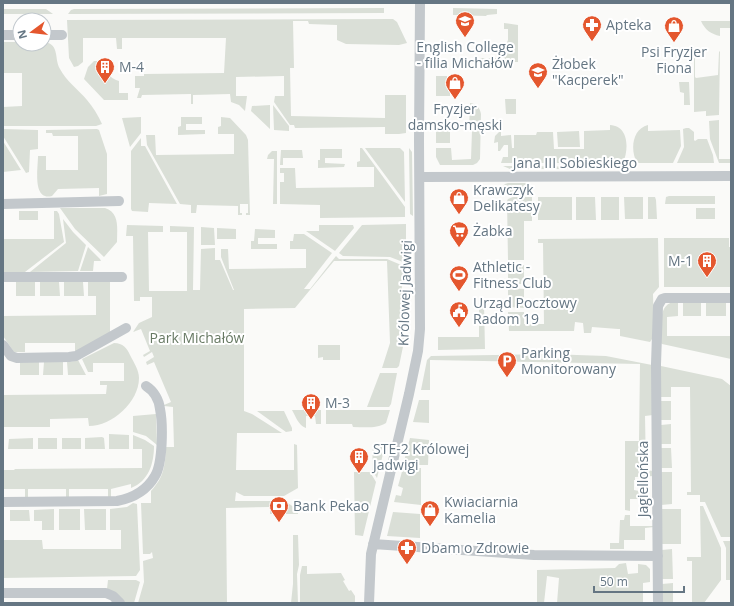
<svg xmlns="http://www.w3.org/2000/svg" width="734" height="606" font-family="'Open Sans',sans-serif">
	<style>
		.green { fill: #dadfd7 }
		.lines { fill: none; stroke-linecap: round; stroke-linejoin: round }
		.street { stroke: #c3c8cc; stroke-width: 10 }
		.labels { text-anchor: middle; stroke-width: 4; stroke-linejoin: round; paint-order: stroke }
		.poi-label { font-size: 14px; fill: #657683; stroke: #fff; text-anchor: start }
		.street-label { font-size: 14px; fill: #657683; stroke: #fff }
		.park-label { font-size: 14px; fill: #687a64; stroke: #fff }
	</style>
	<rect width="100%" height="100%" fill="#fafaf8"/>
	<path class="green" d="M 384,8 L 384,13 L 68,14 L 71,10 L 74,9 Z
		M 453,8 L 497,9 L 497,14 L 487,15 L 486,16 L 453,15 Z
		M 3,9 L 46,9 L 53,14 L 3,14 Z
		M 393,19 L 397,22 L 407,43 L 399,45 L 346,44 L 337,40 L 337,25 L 309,24 L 308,21 L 293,21 L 294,68 L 290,68 L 291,116 L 385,118 L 385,95 L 406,95 L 406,133 L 399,134 L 385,134 L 385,127 L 295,128 L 294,125 L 290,125 L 274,102 L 275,96 L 284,96 L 284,76 L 236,77 L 236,96 L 247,96 L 245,111 L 239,105 L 231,102 L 230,94 L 193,95 L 193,104 L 191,104 L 191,94 L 142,95 L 141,98 L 137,98 L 140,88 L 135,88 L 135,76 L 144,76 L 144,74 L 224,73 L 226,38 L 122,38 L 122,49 L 117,49 L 116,38 L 83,38 L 83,62 L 78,66 L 74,67 L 69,58 L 67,20 Z
		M 701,21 L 731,21 L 731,28 L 720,28 L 720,36 C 711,34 705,30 701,21 Z
		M 504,23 L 518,25 L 518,62 L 477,62 L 476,58 L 500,58 L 508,40 L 508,29 L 504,29 Z
		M 3,42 L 20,42 L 20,44 L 44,44 L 45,42 C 60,45 54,59 60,69 C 66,81 79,90 87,100 C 93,107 98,115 102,124 L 96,126 L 3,126 L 3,107 L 22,106 L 22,73 L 3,73 Z
		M 720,51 L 719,115 L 706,116 L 706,111 L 694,112 L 694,55 L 695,54 L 695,77 L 696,78 L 718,75 L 719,52 Z
		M 94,61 L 99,61 C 104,70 109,78 119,81 L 119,93 L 128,93 L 128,100 L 104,100 L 84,79 L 88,67 Z
		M 436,76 L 447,76 L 447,89 L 450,89 L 450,96 L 436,96 Z
		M 679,82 L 689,82 L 690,105 L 684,105 L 684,93 L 680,92 Z
		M 505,99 L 516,99 L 516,114 L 506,114 Z
		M 470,103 C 477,104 480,108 481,114 L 480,159 L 477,163 L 473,165 L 440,165 L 436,157 L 436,148 L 451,148 L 452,160 L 471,159 L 472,131 L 469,131 Z
		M 270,105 L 270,129 L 251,111 L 252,106 Z
		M 273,105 L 289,126 L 289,131 L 274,130 Z
		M 141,117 L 141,133 L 130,147 L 122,118 Z
		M 181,117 L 202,117 L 202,124 L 186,124 L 186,130 L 205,130 L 205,134 L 178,135 L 178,127 L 181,126 Z
		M 221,117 L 230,118 L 246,135 L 248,140 L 250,215 L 246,215 L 246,213 L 248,213 L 248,204 L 240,204 L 240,213 L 242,213 L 242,215 L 238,215 L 238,206 L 197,205 L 196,213 L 191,213 L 191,205 L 180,204 L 147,145 L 146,135 L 155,135 L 156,155 L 234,154 L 234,134 L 218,134 L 218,127 L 221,126 Z
		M 719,120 L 719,159 L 731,159 L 730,163 L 719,163 L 710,139 L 709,121 Z
		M 436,121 L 450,121 L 450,143 L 436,143 Z
		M 610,125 C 629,126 629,149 623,163 L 501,163 L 503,157 L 508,157 L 508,145 L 504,145 L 500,151 L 498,151 L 498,142 L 494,143 L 495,136 L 501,130 L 501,136 L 511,135 L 512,148 L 514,148 L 514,135 L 536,135 L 537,132 L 553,132 L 554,149 L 584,149 L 584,131 L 610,130 Z
		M 648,125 L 648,131 L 680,130 L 681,146 L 673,163 L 637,163 C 630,150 632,129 648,125 Z
		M 686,128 L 689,128 L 694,132 L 694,140 L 695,141 L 698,139 L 707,139 L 713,155 L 714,163 L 677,163 L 684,147 L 683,129 Z
		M 3,129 L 38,130 L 38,149 L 30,150 L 29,172 L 26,173 L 3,136 Z
		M 97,129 L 99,130 L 107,154 L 107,194 L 99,196 L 99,188 L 58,189 L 52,196 C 32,201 38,168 38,156 L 46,156 L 46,170 L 78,170 L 78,136 L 53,136 L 52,133 L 46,133 L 46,130 Z
		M 579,131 L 580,147 L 558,147 L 557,132 Z
		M 141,138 L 141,146 L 145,146 L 177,204 L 149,203 L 148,212 L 132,211 L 131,209 L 131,151 Z
		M 3,141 L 21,170 L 3,172 Z
		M 360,148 L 362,148 L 405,207 L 405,217 L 320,218 L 320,205 L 280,204 L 280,182 L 284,182 L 284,173 L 280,173 L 280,168 L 295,168 L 296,188 L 374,187 L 374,167 L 357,167 L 357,162 L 360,161 Z
		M 365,148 L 400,148 L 404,152 L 405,202 Z
		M 409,148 L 412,152 L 413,216 L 410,214 Z
		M 320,149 L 342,149 L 342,158 L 325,158 L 325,163 L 345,164 L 344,167 L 318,168 L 318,160 L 320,160 Z
		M 281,150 L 302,150 L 303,158 L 283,158 L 283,165 L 280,165 Z
		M 272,151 L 277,151 L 277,204 L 273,204 L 274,159 L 267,159 L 268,155 Z
		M 503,166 L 618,167 L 612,169 L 510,169 Z
		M 508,183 L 528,183 L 528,192 L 508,192 L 501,188 L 505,184 Z
		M 669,196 L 715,196 L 715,204 L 665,204 L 666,197 Z
		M 513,197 L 532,197 L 532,221 L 524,221 L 524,260 L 508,260 L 507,201 L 508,199 Z
		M 538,197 L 572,197 L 572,220 L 538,220 Z
		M 576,197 L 595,197 L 596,220 L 576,220 Z
		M 601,197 L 619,197 L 619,220 L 601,220 Z
		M 624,197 L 643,197 L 643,219 L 625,219 Z
		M 648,197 L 655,197 L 656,200 L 657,219 L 648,219 Z
		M 60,208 L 105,208 C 120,213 117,228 117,242 L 104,257 L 75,229 Z
		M 696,208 L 715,208 L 715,219 L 696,219 Z
		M 19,211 L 38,211 L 38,220 L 19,220 Z
		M 54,211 L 57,211 L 59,214 L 64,242 L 25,272 L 3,272 L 3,239 L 54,239 Z
		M 63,219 L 73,232 L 86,245 L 78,271 L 30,272 L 66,243 Z
		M 406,224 L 406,260 L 403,262 L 390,257 L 343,256 L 339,253 L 362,225 Z
		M 127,225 L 163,226 L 163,232 L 148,232 L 149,291 L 187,291 L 187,232 L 170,232 L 170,226 L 194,227 L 193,290 L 200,290 L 201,249 L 215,248 L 215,260 L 220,260 L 233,290 L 234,290 L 221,257 L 221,249 L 228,249 L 229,269 L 306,268 L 306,249 L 290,249 L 290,241 L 293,241 L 294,234 L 304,234 L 332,253 L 304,289 L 310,289 L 336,256 L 339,259 L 387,259 L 406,267 L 402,281 L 401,325 L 405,337 L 399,366 L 397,368 L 382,368 L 390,343 L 387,261 L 334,261 L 295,308 L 244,309 L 244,411 L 252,414 L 282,433 L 237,433 L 236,470 L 294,470 L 294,444 L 297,445 L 298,488 L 284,496 L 244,496 L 236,492 L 235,501 L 285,501 L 298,510 L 298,514 L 270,514 L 270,507 L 226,508 L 227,603 L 138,603 L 144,582 L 143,561 L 153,558 L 152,552 L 150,554 L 143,554 L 141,503 L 151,503 L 151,491 C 164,477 165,466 166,447 L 174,447 L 173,412 L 173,407 L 164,406 L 164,405 L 171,402 L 154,362 L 147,365 L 146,362 L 154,357 L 152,352 L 144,357 L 143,355 L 150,351 L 141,329 L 133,332 L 139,323 L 152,317 L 152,297 L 140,297 L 140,301 L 134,301 L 133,236 L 126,236 Z
		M 319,225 L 353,225 L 354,228 L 335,251 L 306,231 L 319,231 Z
		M 201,227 L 214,228 L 215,245 L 201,245 Z
		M 217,228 L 236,229 L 236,239 L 217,239 Z
		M 255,229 L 275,230 L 275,238 L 258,238 L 258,244 L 277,244 L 277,249 L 251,249 L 251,241 L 254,241 Z
		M 658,238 L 659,287 L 653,294 L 654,336 L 650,342 L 620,336 L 620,329 L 618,329 L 592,327 L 591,333 L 584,333 L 583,323 L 575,322 L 574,331 L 509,331 L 508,312 L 524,312 L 524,324 L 544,324 L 543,243 L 538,243 L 538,239 Z
		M 664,238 L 729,238 L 729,247 L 731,247 L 731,287 L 664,287 Z
		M 88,247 L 100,259 L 101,261 L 94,261 L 93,271 L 80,271 Z
		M 508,264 L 524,265 L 524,284 L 508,284 Z
		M 16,282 L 35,282 L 35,296 L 16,296 Z
		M 40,282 L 59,282 L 60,296 L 40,296 Z
		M 64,282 L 83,282 L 84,296 L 64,296 Z
		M 88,282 L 110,282 L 110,333 L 75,352 L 75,343 L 25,343 L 25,352 L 14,352 L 3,336 L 3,316 L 96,315 L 96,296 L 88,296 Z
		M 508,288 L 524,289 L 524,308 L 508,307 Z
		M 673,302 L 678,302 L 678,316 L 667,317 L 667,336 L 731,336 L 731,359 L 662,344 L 661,343 C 662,329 657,306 673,302 Z
		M 683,302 L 701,302 L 701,316 L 683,316 Z
		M 706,302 L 726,302 L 726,316 L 706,316 Z
		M 479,304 L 484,304 L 485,349 L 438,350 L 438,337 L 479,337 Z
		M 114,343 C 123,343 127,348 130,355 C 134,363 139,370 139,378 C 139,402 112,426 89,426 L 88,418 L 50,419 L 50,427 L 3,427 L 3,395 L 106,394 L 107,385 L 100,385 L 100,381 L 124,381 L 124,363 L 93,363 L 93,372 L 88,372 L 82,359 Z
		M 318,345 L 340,345 L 340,360 L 323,360 L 323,357 L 318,358 Z
		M 548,354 L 606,356 L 652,365 L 653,415 L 645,416 L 646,470 L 653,471 L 654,476 L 635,477 L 635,480 L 634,480 L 634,490 L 639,491 L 639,499 L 630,499 L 630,511 L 625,510 L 625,441 L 639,441 L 640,364 L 430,360 L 430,390 L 421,390 L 427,360 L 431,356 Z
		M 78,360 L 86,375 L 68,375 L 67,362 L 75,361 Z
		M 20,362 L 39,362 L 39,375 L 20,375 Z
		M 44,362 L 63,362 L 63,375 L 43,375 Z
		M 661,366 L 722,379 L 731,386 L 731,537 L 721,537 L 705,502 L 700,502 L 700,495 L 687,495 L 687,492 L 691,492 L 690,387 L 671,387 L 671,397 L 660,397 Z
		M 380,373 L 397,373 L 391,404 L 389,407 L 367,407 Z
		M 419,400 L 429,400 L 429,423 L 413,422 Z
		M 660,401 L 671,401 L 671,420 L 661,420 Z
		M 292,410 L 321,410 L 321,424 L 316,424 L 315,416 L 306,416 L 306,428 C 298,425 296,417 292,410 Z
		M 326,410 L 390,410 L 386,423 C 376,429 364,427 353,427 L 352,424 L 326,424 Z
		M 257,411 L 284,411 L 292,428 L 292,431 L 286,432 Z
		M 156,414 L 157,445 L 146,436 L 133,432 L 133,416 Z
		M 671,424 L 671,444 L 661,444 L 661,425 Z
		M 109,434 L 129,435 L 129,449 L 109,449 Z
		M 133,435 L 145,440 L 154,446 C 154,463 149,481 131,488 L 131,484 L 111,489 L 111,497 L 108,497 L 108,489 L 69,489 L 69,497 L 66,497 L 66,489 L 28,489 L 28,498 L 25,498 L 25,489 L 3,489 L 3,470 L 14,470 L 15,469 L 142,468 L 142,449 L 133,449 Z
		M 102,437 L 104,438 L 105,449 L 85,449 L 85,438 Z
		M 33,438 L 33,449 L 8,449 L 9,439 Z
		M 38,438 L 57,438 L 57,449 L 38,449 Z
		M 62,438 L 81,438 L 81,449 L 62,449 Z
		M 410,438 L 429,440 L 428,465 L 403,465 Z
		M 373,444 L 385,446 L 377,478 L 372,470 Z
		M 661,448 L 671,448 L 672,468 L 661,468 Z
		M 403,468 L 421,468 L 421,505 L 394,502 L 396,495 L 401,496 L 403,488 L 398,486 Z
		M 354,472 L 370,472 L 376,482 L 363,536 L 355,535 Z
		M 661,472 L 672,472 L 672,504 L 661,505 Z
		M 133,503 L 137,504 L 140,570 L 136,576 L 3,578 L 3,540 L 42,540 L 43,549 L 121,549 L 121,530 L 110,530 L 110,509 L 127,507 Z
		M 700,506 L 703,506 L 721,548 L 721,580 L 704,603 L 686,603 L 692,602 L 692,561 L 687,561 L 687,557 L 701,557 Z
		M 54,509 L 54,530 L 42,530 L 42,521 L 34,521 L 34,510 Z
		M 59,509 L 80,509 L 80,530 L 59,530 Z
		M 84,509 L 106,509 L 106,530 L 85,530 Z
		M 661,509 L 681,509 L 681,544 L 662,544 Z
		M 10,510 L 29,510 L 30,521 L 10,521 Z
		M 393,512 L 420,514 L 420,538 L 387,536 Z
		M 625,515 L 630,515 L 630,526 L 654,526 L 654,527 L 645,528 L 645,540 L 624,540 L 624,549 L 610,549 L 610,543 L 619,543 L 620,520 L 624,520 Z
		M 293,535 L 298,535 L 299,565 L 297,574 L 298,603 L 291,603 L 293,584 Z
		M 723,541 L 731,541 L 731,580 L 726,580 L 726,548 Z
		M 672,549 L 673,579 L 662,579 L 662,550 Z
		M 626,563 L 628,574 L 638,573 L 638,564 L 646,565 L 650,569 L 650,582 L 643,583 L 643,603 L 557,603 L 559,578 L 547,576 L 544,603 L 537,603 L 537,570 L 615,568 L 619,564 Z
		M 302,566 L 307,566 L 307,574 L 341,573 L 345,580 L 343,581 L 349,591 L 351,590 L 355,596 L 355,603 L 300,603 L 300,575 Z
		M 108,580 L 136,580 L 140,582 L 134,603 L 125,603 L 122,599 L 107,589 Z
		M 673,583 L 673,603 L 662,603 L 662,584 Z"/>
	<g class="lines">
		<path class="street" d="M 3,35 L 20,35
			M 44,35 L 62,35
			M 420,177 L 731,176
			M 3,204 L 119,201
			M 3,277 L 122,277
			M 3,345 L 11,356 L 17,358 L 69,357 L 76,356 L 126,328
			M 3,502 L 117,501 C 133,498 147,490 155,476 C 163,463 163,424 160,409 C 159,400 154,391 146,386
			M 373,544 L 534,555 L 658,556
			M 3,593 L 106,593 L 113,596 L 120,603
			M 369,603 L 371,554 L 409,394 L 418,351 L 420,329 L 419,139 L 420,3
			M 658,603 L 656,364 L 658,306 L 662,299 L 665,298 L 731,298"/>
	</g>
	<defs>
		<symbol id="school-pin" viewBox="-11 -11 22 30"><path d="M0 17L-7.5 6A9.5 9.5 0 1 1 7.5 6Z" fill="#e4572e" stroke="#fff"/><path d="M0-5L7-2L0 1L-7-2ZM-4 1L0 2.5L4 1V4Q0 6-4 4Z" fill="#fff"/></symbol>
		<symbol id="pharmacy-pin" viewBox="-11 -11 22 30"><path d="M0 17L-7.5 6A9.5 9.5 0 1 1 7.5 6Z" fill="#e4572e" stroke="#fff"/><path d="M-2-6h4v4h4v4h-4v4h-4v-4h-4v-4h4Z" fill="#fff"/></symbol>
		<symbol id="shop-pin" viewBox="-11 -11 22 30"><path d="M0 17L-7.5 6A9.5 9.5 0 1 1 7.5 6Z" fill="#e4572e" stroke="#fff"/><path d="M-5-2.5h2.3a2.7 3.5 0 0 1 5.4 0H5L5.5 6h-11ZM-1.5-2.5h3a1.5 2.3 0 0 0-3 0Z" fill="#fff"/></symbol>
		<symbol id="building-pin" viewBox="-11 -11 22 30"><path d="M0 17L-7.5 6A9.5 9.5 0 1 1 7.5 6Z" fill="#e4572e" stroke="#fff"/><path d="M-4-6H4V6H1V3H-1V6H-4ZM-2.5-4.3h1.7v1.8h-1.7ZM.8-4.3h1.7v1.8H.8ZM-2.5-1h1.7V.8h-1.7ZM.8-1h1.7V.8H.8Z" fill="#fff"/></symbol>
		<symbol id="supermarket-pin" viewBox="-11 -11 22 30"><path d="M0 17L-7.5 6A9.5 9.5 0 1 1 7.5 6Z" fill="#e4572e" stroke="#fff"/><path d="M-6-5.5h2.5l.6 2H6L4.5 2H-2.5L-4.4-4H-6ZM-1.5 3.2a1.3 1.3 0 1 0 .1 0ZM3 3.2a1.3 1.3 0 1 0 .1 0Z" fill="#fff"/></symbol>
		<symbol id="stadium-pin" viewBox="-11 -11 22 30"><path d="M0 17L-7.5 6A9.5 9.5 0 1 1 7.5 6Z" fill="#e4572e" stroke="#fff"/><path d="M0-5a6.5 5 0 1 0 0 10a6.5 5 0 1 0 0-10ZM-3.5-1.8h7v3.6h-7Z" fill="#fff"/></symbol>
		<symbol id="civic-pin" viewBox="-11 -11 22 30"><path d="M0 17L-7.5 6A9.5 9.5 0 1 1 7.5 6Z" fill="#e4572e" stroke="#fff"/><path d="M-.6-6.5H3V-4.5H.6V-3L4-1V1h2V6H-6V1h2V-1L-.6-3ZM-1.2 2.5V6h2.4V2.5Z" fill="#fff"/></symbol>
		<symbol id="parking-pin" viewBox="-11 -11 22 30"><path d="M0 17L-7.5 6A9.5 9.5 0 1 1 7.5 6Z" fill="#e4572e" stroke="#fff"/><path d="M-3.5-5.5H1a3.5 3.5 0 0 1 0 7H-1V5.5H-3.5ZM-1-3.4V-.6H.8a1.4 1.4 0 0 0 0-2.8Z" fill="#fff"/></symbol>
		<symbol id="bank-pin" viewBox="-11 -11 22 30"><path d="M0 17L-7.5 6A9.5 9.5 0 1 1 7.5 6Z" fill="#e4572e" stroke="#fff"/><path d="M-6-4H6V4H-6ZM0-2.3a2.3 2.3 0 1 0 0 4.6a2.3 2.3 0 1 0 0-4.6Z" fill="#fff"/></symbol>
	</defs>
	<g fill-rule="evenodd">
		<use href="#school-pin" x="454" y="10" width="22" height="30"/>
		<use href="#pharmacy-pin" x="581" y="14" width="22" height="30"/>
		<use href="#shop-pin" x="663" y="15" width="22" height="30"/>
		<use href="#building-pin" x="94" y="56" width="22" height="30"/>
		<use href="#school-pin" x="527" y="61" width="22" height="30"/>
		<use href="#shop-pin" x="444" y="72" width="22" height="30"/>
		<use href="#shop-pin" x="448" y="187" width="22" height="30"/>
		<use href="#supermarket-pin" x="448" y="220" width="22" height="30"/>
		<use href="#building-pin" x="696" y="250" width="22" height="30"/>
		<use href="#stadium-pin" x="448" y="264" width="22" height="30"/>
		<use href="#civic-pin" x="448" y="300" width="22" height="30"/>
		<use href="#parking-pin" x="496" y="350" width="22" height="30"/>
		<use href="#building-pin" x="300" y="392" width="22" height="30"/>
		<use href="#building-pin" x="348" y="446" width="22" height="30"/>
		<use href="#bank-pin" x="268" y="495" width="22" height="30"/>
		<use href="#shop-pin" x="419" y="499" width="22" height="30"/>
		<use href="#pharmacy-pin" x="396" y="537" width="22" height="30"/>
	</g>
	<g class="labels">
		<g class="poi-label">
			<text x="606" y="30">Apteka</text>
			<text x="465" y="52" text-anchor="middle">English College<tspan x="465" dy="16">- filia Michałów</tspan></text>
			<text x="674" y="57" text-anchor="middle">Psi Fryzjer<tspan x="674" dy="16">Fiona</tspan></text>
			<text x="552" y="69">Żłobek<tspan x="552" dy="16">"Kacperek"</tspan></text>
			<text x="119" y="72">M-4</text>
			<text x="455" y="114" text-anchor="middle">Fryzjer<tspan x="455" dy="16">damsko-męski</tspan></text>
			<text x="473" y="195">Krawczyk<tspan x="473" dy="16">Delikatesy</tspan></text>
			<text x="473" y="236">Żabka</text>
			<text x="693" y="266" text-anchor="end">M-1</text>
			<text x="473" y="272">Athletic -<tspan x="473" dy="16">Fitness Club</tspan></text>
			<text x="473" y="308">Urząd Pocztowy<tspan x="473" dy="16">Radom 19</tspan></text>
			<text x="521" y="358">Parking<tspan x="521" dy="16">Monitorowany</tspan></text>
			<text x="325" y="408">M-3</text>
			<text x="373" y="454">STE-2 Królowej<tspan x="373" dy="16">Jadwigi</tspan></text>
			<text x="444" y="507">Kwiaciarnia<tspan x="444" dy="16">Kamelia</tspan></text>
			<text x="293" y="511">Bank Pekao</text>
			<text x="421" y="553">Dbam o Zdrowie</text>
		</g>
		<g class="street-label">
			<text x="575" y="168">Jana III Sobieskiego</text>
			<text transform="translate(405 293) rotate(-88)" y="5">Królowej Jadwigi</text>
			<text transform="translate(643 479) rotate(-90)" y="5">Jagiellońska</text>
		</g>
		<g class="park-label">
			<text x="197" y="343">Park Michałów</text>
		</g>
	</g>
	<rect width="734" height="606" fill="none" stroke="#657683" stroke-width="8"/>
	<g transform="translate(32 32) rotate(255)"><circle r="19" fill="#ffffff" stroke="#c1c8cd"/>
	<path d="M0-3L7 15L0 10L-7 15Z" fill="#e4572e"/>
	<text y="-6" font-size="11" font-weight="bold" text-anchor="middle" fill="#657683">N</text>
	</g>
	<path d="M594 586v6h90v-6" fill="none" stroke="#657683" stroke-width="2"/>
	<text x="600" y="586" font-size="12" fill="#657683" stroke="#ffffff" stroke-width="3" paint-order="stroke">50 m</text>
</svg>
